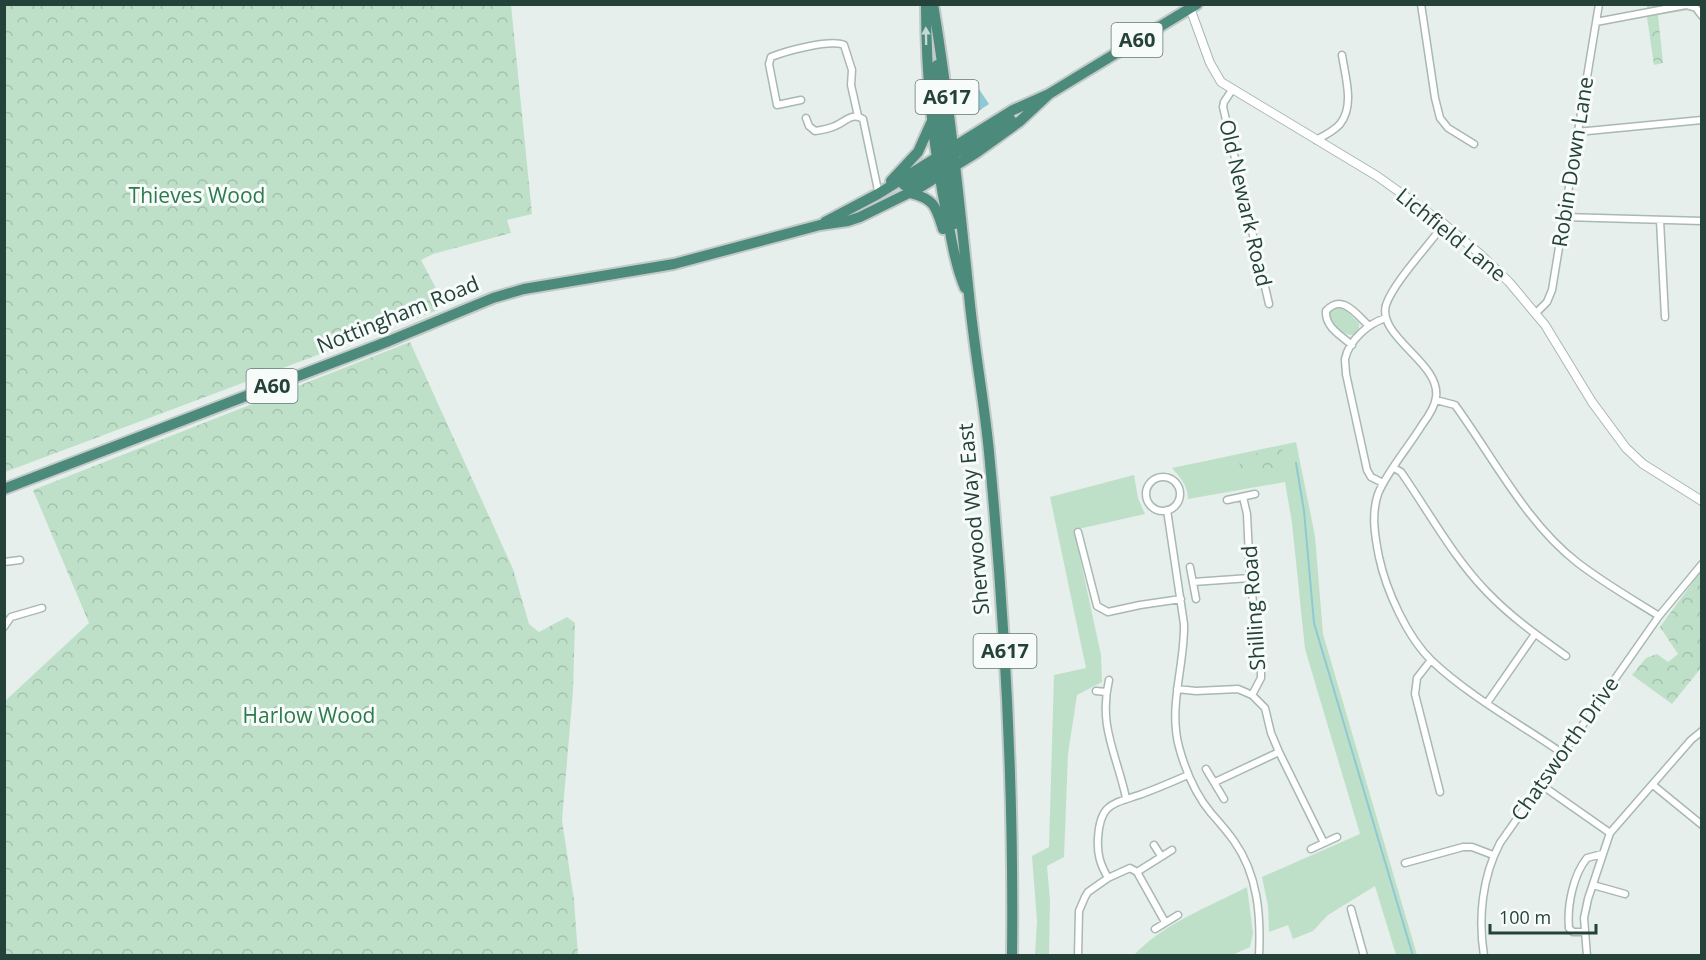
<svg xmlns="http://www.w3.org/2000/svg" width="1706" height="960" font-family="'Open Sans',sans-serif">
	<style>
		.grass { fill: #bfe0c8 }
		.forest { fill: url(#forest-crowns) }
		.water { fill: url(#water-ripples) }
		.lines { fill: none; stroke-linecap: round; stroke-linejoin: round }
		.stream { stroke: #8ec9d4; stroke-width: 2 }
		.minor-casing { stroke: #a8b8b2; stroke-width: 9 }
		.tertiary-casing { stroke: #a8b8b2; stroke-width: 10 }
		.trunk-casing { stroke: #c2cac8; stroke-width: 14 }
		.minor { stroke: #fff; stroke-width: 6 }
		.tertiary { stroke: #fff; stroke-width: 8 }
		.trunk { stroke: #4c8a7c; stroke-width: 10 }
		.oneway { fill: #c4d9d4 }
		.labels { text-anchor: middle; stroke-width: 6; stroke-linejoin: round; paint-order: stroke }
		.shield { fill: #f7fbf9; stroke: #637a73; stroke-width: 1.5 }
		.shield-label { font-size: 20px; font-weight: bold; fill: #24423a }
		.street-label { font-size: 21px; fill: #24423a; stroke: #f7fbf9 }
		.park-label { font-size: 21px; fill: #2d7a4b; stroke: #f7fbf9 }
	</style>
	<defs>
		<pattern id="forest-crowns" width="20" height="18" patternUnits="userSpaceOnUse" patternTransform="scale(1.5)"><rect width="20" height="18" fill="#bfe0c8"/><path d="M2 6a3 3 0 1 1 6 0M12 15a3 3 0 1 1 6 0" fill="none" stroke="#a4c1ad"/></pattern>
		<pattern id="water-ripples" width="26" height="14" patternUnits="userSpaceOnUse" patternTransform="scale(1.5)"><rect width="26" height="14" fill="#8ec9d4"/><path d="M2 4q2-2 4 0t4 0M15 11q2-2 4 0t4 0" fill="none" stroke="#74a5ad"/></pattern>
	</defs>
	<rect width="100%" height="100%" fill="#e6efeb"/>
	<path class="grass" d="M 1340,307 L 1343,308 L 1359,323 L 1359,330 L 1353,335 C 1341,335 1328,323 1330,311 Z
		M 1296,442 L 1315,536 L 1323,634 L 1417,955 L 1396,955 L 1375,886 L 1328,915 L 1313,931 L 1293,939 L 1288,925 L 1269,932 L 1268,906 L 1262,877 L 1360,834 L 1305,649 L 1292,523 L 1285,482 L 1188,499 C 1188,486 1180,477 1172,468 Z
		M 1134,475 L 1138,498 L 1145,514 L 1074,530 L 1101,655 L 1102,682 L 1077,695 L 1068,754 L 1064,857 L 1047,866 L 1050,900 L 1049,955 L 1035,955 L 1037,921 L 1032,856 L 1049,847 L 1054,675 L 1086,668 L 1050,497 Z
		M 1247,887 L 1253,933 L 1250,947 L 1232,955 L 1134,955 C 1164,923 1209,907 1247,887 Z"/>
	<path class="forest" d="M 5,4 L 511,5 L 532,214 L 507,220 L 511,233 L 433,254 L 421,260 L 439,294 L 438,310 L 5,472 Z
		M 1647,5 L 1701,5 L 1701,8 L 1658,15 L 1663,63 L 1654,65 L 1647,17 Z
		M 410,342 L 513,569 L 529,624 L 539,632 L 567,617 L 575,623 L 573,691 L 562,820 L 574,900 L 578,955 L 5,955 L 5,701 L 89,623 L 33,490 Z
		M 1282,448 L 1284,468 L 1242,477 L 1238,457 Z
		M 1701,571 L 1701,668 L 1672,704 L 1632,675 L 1646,658 L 1657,654 L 1668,662 L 1678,654 L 1660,627 Z"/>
	<path class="water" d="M 977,86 L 989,104 L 974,114 L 969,113 L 972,87 Z"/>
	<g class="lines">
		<path class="stream" d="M 1296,463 L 1304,511 L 1314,623 L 1413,956"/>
		<defs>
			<path id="minor" d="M 1421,4 L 1435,98 L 1440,118 L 1448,128 L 1474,144
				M 1596,22 L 1686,5 L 1696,8 L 1702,16
				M 1232,90 L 1224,102 L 1223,107 L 1269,304
				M 801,100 L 777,105 L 769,64 L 771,57 C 786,51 830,39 844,45 L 852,70 L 851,85 L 858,116
				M 806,118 L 809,126 L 815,131 C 822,130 829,129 835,126 C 845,122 852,112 863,119 L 879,195
				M 1577,132 L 1702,120
				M 1316,140 C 1324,136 1334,131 1340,124 C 1355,106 1345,76 1342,55
				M 1564,217 L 1702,221
				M 1660,220 L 1665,317
				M 1444,224 C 1429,245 1393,283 1386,305 C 1377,337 1441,363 1436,397 C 1435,407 1428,417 1422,425 C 1410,445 1386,473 1378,494 C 1371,514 1375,537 1379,557 C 1386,590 1407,637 1432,661 C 1469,696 1520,724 1562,753
				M 1536,313 L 1547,302 L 1552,290 L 1599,4
				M 1352,345 C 1340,335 1325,327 1326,311 C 1342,293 1356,314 1369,326
				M 1436,400 L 1455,405 C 1493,457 1526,523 1578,563 C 1604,583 1632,599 1659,616
				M 1394,468 L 1401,472 C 1429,512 1453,557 1487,592 C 1511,617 1538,636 1566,656
				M1146 494a17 17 0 1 1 34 0a17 17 0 1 1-34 0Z
				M 1383,483 L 1371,477 L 1367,470 L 1346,374 C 1346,370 1345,364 1345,359 C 1349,340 1369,323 1386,318
				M 1243,497 L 1247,514 L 1250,578 L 1261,666 L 1261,678 L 1252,695
				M 1227,500 L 1255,494
				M 1167,510 L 1184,624 C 1185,665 1168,706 1179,747 C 1185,769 1196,795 1211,813 C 1219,822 1227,831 1234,841 C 1258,875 1261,915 1259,956
				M 1078,532 L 1097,606 L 1108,612 L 1140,605 L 1181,599
				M 4,562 L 20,560
				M 1190,567 L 1196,599
				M 1193,582 L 1250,578
				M 4,627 L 11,617 L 42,608
				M 1431,660 L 1417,678 L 1415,694 L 1440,792
				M 1109,680 C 1098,726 1117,755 1126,798
				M 1177,689 L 1196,691 L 1238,689 L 1252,695
				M 1096,691 L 1106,692
				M 1252,695 L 1265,708 L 1271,733 L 1279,752 L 1324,843
				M 1487,703 L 1535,634
				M 1206,769 L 1224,799
				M 1215,782 L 1279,752
				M 1540,784 L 1610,833
				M 1653,785 L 1702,825
				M 1154,845 L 1161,856
				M 1311,849 L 1337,837
				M 1405,863 L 1463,847 L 1472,847 L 1493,855
				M 1137,872 L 1165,922
				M 1137,872 L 1172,850
				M 1108,878 C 1100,864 1097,854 1098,838 C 1100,804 1112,804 1139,795 C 1156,789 1172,782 1188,775
				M 1593,885 L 1625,894
				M 1351,909 L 1364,956
				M 1155,929 L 1178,915
				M 1584,932 L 1573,932 L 1569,928 C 1567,906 1573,875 1587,858 L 1602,854
				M 1078,956 L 1079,911 L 1085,897 L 1088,892 L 1108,878 L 1130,868 L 1137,872
				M 1484,956 C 1478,918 1482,877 1500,843 L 1659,616 L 1702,564
				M 1587,956 L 1584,918 L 1588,899 L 1610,833 L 1691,740 L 1702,731"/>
			<path id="tertiary" d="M 1190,8 L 1210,63 L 1221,82 L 1377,176 L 1444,224 L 1480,254 L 1509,282 L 1545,325 L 1592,402 L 1626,448 L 1643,464 L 1702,501"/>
			<path id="trunk" d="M 926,4 C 926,77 933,149 948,221 C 952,243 956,267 965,288
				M 933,4 C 949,101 959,198 969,295 C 974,348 984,400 989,452 C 1005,620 1014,787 1012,956
				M 937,65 L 936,71 L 945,157
				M 949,156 L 968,148 L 1011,120
				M 948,165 L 955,224
				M 891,181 L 918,152 L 931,123
				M 904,185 L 944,166
				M 910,193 C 935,199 936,207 943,229
				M 825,222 L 878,194 L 1013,110 L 1049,94 L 1197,4
				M 4,489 L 389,341 L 493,298 L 524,289 L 674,264 L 820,225 L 848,221 L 860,217 L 919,188 L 976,153 L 1019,122 L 1049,94"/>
		</defs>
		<use href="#minor" class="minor-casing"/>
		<use href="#tertiary" class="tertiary-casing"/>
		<use href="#trunk" class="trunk-casing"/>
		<use href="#minor" class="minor"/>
		<use href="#tertiary" class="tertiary"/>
		<use href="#trunk" class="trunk"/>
	</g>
	<defs><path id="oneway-solid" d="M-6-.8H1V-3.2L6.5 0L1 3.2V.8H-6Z" transform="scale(1.5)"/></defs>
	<use class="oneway" href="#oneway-solid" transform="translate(926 36) rotate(-91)"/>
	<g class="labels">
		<g class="shield">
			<rect x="1111.5" y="23" width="51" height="34" rx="4.5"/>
			<rect x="915.5" y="80" width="63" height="34" rx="4.5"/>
			<rect x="246.5" y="369" width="51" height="34" rx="4.5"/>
			<rect x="973.5" y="634" width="63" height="34" rx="4.5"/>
		</g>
		<g class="shield-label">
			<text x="1137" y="47">A60</text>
			<text x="947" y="104">A617</text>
			<text x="272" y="393">A60</text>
			<text x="1005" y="658">A617</text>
		</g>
		<g class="street-label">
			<text transform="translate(1573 162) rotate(-81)" y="7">Robin Down Lane</text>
			<text transform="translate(1245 203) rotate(77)" y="7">Old Newark Road</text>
			<text transform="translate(1451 235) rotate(39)" y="7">Lichfield Lane</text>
			<text transform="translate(398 315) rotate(-22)" y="7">Nottingham Road</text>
			<text transform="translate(974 519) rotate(-95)" y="7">Sherwood Way East</text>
			<text transform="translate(1254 608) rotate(-94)" y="7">Shilling Road</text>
			<text transform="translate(1565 749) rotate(-55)" y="7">Chatsworth Drive</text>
		</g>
		<g class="park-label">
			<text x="197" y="203">Thieves Wood</text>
			<text x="309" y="723">Harlow Wood</text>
		</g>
	</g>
	<rect width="1706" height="960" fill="none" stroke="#24423a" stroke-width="12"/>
	<path d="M1490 924v9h106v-9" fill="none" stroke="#24423a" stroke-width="3"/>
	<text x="1499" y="924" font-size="18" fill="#24423a" stroke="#f7fbf9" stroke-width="4.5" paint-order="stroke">100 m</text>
</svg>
